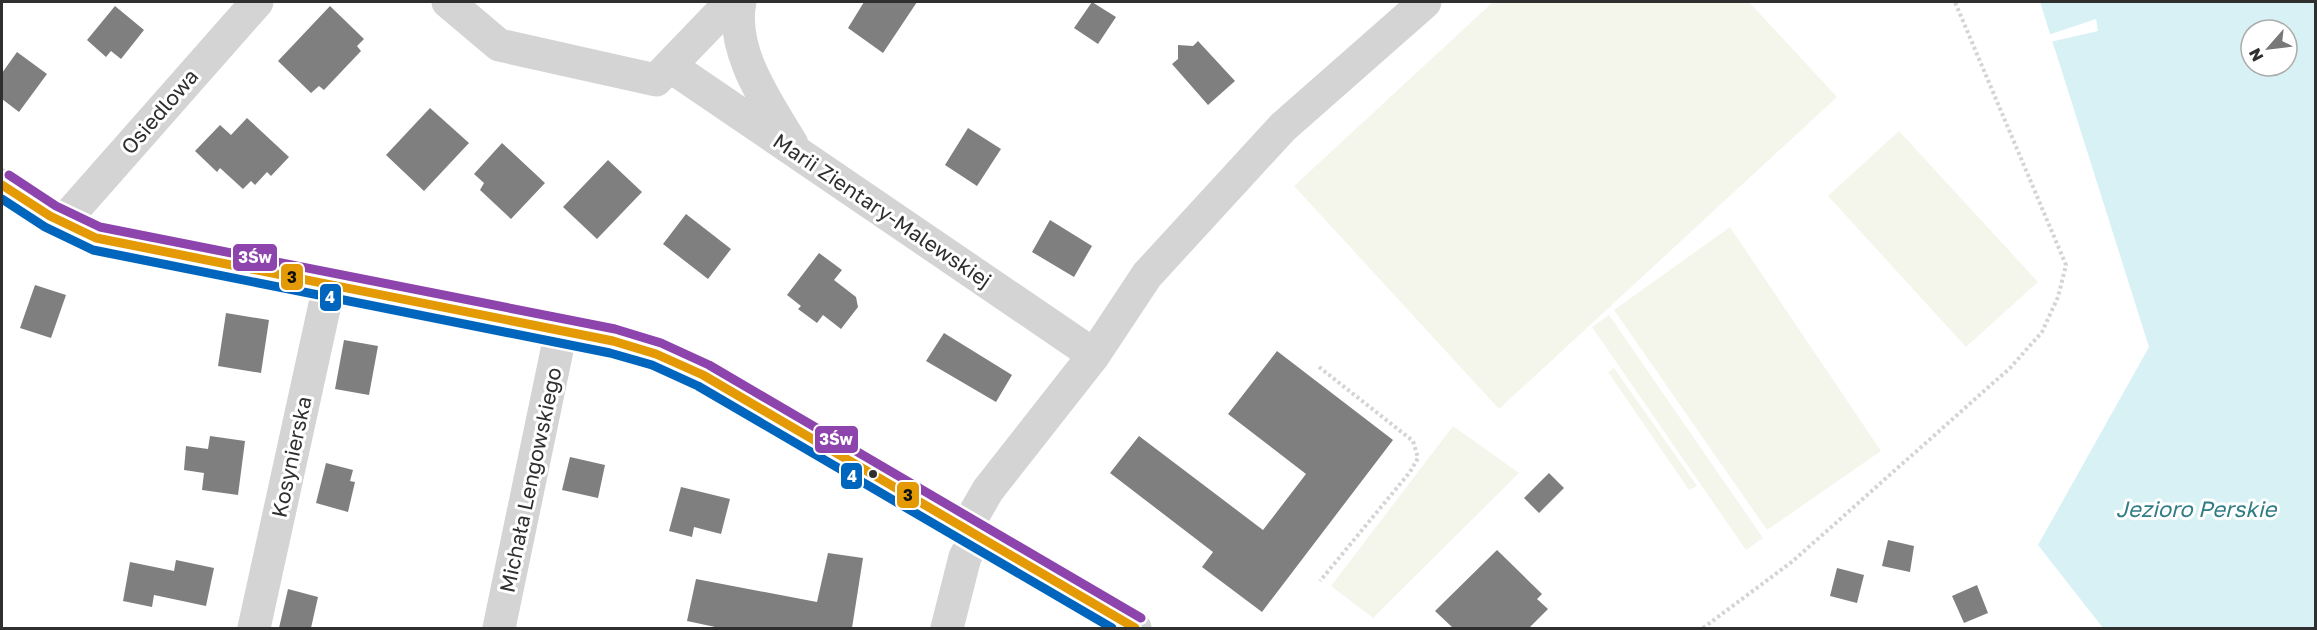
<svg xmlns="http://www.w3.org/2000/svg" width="2317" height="630" font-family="'Golos Text',sans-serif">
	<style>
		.green { fill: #f4f6ec }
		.water { fill: #d8f1f4; fill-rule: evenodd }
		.pier { fill: #fff }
		.building { fill: #7f7f7f }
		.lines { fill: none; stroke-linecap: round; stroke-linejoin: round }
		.path { stroke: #d4d4d4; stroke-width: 4; stroke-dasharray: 3 3; stroke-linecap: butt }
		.minor { stroke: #d4d4d4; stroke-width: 33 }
		.bus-1-casing { stroke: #fff; stroke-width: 14 }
		.bus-2-casing { stroke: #fff; stroke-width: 14 }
		.bus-3-casing { stroke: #fff; stroke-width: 14 }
		.bus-1 { stroke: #e39a05; stroke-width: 9 }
		.bus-2 { stroke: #0065bd; stroke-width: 9 }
		.bus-3 { stroke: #8e44ad; stroke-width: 9 }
		.bus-dot { fill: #2f2f2f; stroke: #fff; stroke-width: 2 }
		.labels { text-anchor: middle; stroke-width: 6; stroke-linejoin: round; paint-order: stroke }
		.street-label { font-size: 21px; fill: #2f2f2f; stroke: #fff }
		.water-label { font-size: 22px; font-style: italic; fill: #307d85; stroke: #fff }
		.line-badge { stroke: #fff; stroke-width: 2 }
		.badge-label { font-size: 16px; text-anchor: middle; font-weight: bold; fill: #fff }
		.pale-badge-label { font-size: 16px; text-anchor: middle; font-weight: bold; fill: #111 }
	</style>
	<rect width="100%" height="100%" fill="#fff"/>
	<path class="green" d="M 1493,2 L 1749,2 L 1837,97 L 1499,409 L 1294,186 Z
		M 1899,131 L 2038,282 L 1966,347 L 1828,196 Z
		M 1730,227 L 1881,451 L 1767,530 L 1614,310 Z
		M 1609,315 L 1763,538 L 1746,550 L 1592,327 Z
		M 1614,368 L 1697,486 L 1689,490 L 1608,372 Z
		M 1453,426 L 1519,473 L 1373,618 L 1331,586 Z"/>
	<path class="water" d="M 2040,2 L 2315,2 L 2315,628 L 2103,628 L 2038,545 L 2149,347 ZM 2251,30 L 2287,30 L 2287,66 L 2251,66 Z"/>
	<path class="pier" d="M 2096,19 L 2098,31 L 2050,42 L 2048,35 Z"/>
	<path class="building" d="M 864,2 L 917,2 L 883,53 L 848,28 Z
		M 1092,2 L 1116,17 L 1098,44 L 1074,28 Z
		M 115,6 L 144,30 L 121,59 L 111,51 L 106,57 L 87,40 Z
		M 330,6 L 364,39 L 357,46 L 361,51 L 324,90 L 319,86 L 311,93 L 278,61 Z
		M 1198,41 L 1235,81 L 1208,105 L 1172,64 L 1178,59 L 1178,45 L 1193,46 Z
		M 17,52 L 47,74 L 19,112 L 2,99 L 2,73 Z
		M 430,108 L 469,143 L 424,191 L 386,155 Z
		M 247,118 L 289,157 L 271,176 L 267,172 L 255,185 L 251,181 L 243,189 L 220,168 L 217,172 L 195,151 L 220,125 L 231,135 Z
		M 968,128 L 1001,149 L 977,186 L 945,165 Z
		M 502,143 L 545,183 L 511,219 L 480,190 L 484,183 L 474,174 Z
		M 608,160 L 642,192 L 597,239 L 563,207 Z
		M 686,214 L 731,249 L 708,279 L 663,244 Z
		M 1050,220 L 1092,246 L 1074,277 L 1032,252 Z
		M 819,253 L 842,270 L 834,280 L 856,297 L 858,307 L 841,329 L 823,315 L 817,323 L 798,309 L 801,306 L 787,295 Z
		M 35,285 L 66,295 L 51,338 L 20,328 Z
		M 226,313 L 269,320 L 261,373 L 218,366 Z
		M 944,333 L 1012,375 L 996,402 L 926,361 Z
		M 344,340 L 378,346 L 369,395 L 335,389 Z
		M 1277,351 L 1393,440 L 1262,612 L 1202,567 L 1213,552 L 1110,473 L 1139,436 L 1263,530 L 1306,474 L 1228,414 Z
		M 210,436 L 245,441 L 238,495 L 202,490 L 204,473 L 184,470 L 186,446 L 208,449 Z
		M 570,457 L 605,465 L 598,498 L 562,490 Z
		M 326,463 L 353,470 L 350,481 L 355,482 L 348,512 L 316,503 Z
		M 1549,473 L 1564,488 L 1539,513 L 1524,498 Z
		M 681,487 L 730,499 L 721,534 L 694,527 L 692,537 L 669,531 Z
		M 1888,540 L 1914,546 L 1910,572 L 1882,566 Z
		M 1497,550 L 1542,594 L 1537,599 L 1548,609 L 1529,628 L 1453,628 L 1435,611 Z
		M 828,553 L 863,558 L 852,628 L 720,628 L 687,621 L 696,579 L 817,602 Z
		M 176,560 L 214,568 L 206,606 L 154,595 L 152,607 L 123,601 L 130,562 L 174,571 Z
		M 1837,568 L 1864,575 L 1857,603 L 1830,596 Z
		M 1977,585 L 1988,613 L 1964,623 L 1952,596 Z
		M 288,589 L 318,597 L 311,628 L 279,628 Z"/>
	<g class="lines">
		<path class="path" d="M 1319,367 L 1413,441 L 1418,458 L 1410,472 L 1320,581
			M 1703,628 L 1793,561 L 2010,368 L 2042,332 L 2058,297 L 2066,265 L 1955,2"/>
		<path class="minor" d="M 448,2 L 499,45 L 656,80 L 731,2
			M 740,2 C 730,51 768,104 792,144
			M 670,66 L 1094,355
			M 2,185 L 50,216 L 96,238 L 613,341 L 656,354 L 703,375 L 1135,628
			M 63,222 L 257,2
			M 966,528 L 988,490 L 1094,355 L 1147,275 L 1283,127 L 1425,2
			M 254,628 L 329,286
			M 499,628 L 561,331
			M 947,628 L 965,557 L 977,535"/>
		<defs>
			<path id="bus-1" d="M 2,185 L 50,216 L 96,238 L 613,341 L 656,354 L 703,375 L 1135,628"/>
			<path id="bus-2" d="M 2,199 L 45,227 L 93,250 L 610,353 L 652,365 L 698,386 L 1112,628"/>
			<path id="bus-3" d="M 9,175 L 56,206 L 100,227 L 615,329 L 661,343 L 709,365 L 1141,618"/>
		</defs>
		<use href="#bus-1" class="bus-1-casing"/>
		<use href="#bus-2" class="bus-2-casing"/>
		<use href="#bus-3" class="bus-3-casing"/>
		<use href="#bus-1" class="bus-1"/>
		<use href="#bus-2" class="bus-2"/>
		<use href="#bus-3" class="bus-3"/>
	</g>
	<circle class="bus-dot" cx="873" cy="474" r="5"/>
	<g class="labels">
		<g class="street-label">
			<text transform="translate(160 112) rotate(-49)" y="7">Osiedlowa</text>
			<text transform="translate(882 211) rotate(34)" y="7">Marii Zientary-Malewskiej</text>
			<text transform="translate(292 457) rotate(-78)" y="7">Kosynierska</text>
			<text transform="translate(531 480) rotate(-78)" y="7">Michała Lengowskiego</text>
		</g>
		<g class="water-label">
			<text x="2196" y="517">Jezioro Perskie</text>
		</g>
	</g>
	<g class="line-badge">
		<rect x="232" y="243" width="46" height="29" rx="6" fill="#8e44ad"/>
		<rect x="280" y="263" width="24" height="28" rx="6" fill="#e39a05"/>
		<rect x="319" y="283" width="23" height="29" rx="6" fill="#0065bd"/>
		<rect x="814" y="425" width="45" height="29" rx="6" fill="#8e44ad"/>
		<rect x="840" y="462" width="23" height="28" rx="6" fill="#0065bd"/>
		<rect x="896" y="481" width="24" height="28" rx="6" fill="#e39a05"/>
	</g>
	<g class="badge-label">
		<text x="255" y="263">3Św</text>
		<text x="330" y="303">4</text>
		<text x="836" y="445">3Św</text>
		<text x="852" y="482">4</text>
	</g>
	<g class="pale-badge-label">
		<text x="292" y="283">3</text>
		<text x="908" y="501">3</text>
	</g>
	<rect width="2317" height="630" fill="none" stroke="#2f2f2f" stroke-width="6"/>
	<g transform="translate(2269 48) rotate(242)"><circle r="28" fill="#ffffff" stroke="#acacac" stroke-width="1.5"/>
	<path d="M0-4.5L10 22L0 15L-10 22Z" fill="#787878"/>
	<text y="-9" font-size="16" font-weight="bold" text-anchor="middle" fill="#2f2f2f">N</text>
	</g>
</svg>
